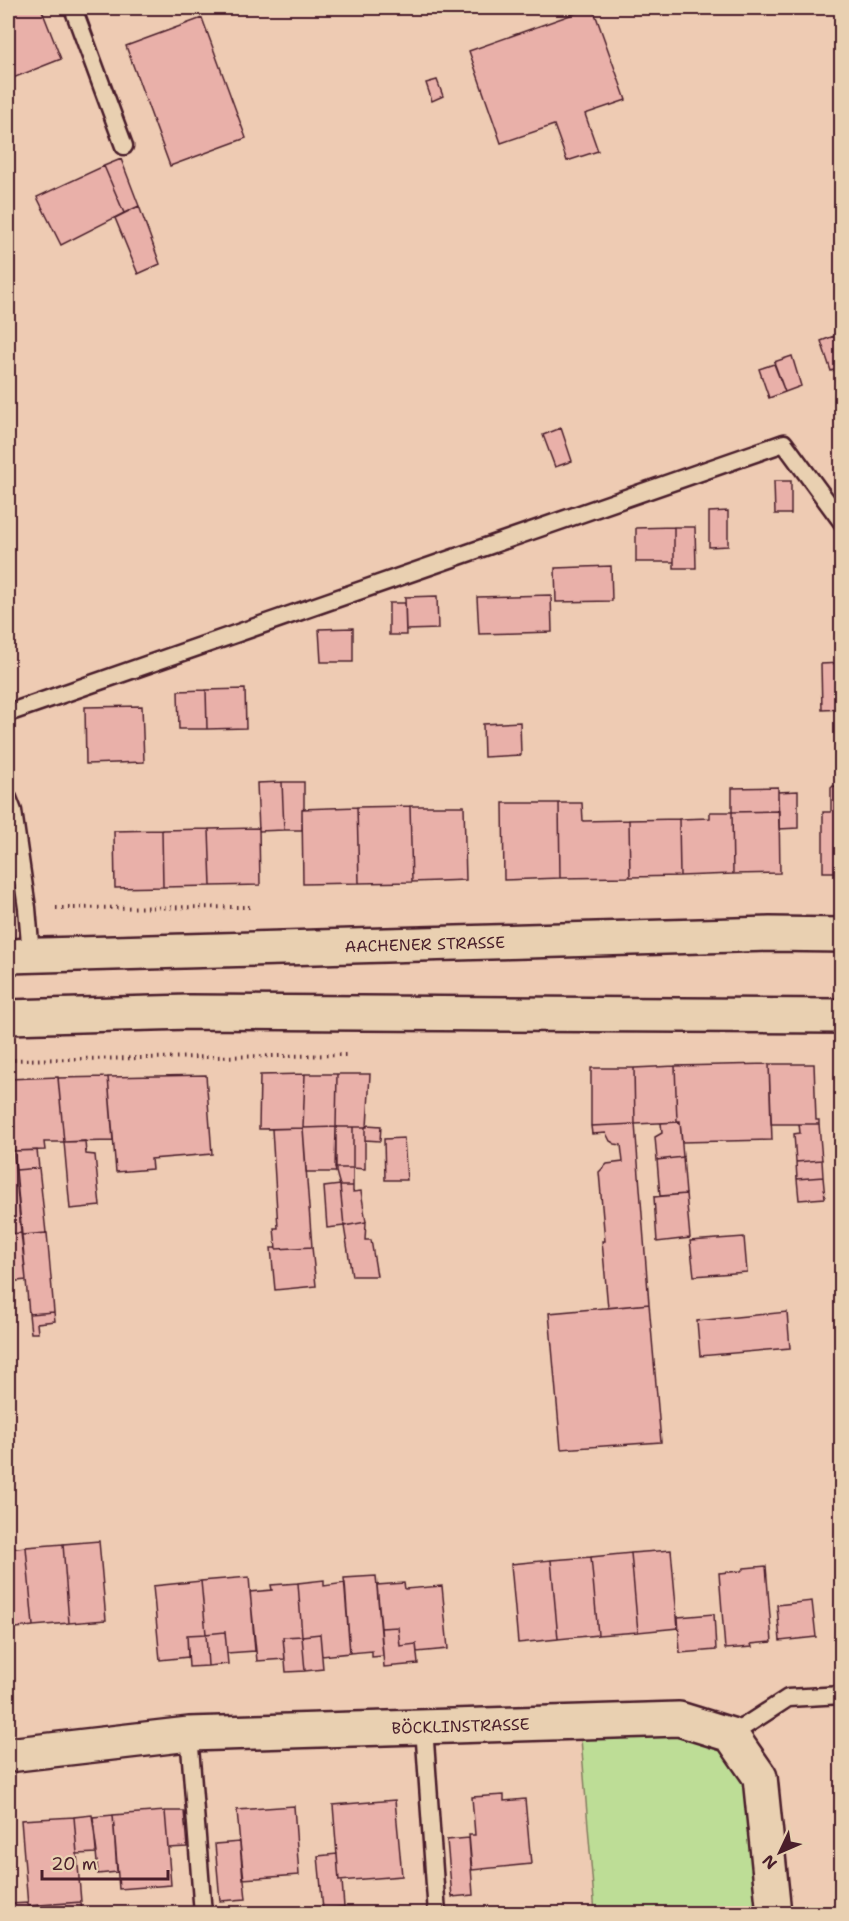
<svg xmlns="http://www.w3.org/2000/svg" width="849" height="1921" font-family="'Shantell Sans',sans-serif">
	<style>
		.green { fill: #bddd96; stroke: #847e60; stroke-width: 1.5 }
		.building { fill: #e9b0a9; stroke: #4a1f2b; stroke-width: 1.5 }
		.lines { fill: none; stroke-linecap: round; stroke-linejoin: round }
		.lane-casing { stroke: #4a1f2b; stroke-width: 21 }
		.street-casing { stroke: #4a1f2b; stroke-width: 38 }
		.primary-casing { stroke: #4a1f2b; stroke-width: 38 }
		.path { stroke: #4a1f2b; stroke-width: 4; stroke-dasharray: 1.5 4.5; stroke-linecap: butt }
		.lane { stroke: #e9d0b1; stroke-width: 16 }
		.street { stroke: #e9d0b1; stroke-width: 33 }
		.primary { stroke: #e9d0b1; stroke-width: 33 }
		.labels { text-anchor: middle; stroke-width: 5; stroke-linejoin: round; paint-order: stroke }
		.street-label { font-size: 16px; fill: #4a1f2b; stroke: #e9d0b1 }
	</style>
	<rect width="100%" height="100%" fill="#eecbb3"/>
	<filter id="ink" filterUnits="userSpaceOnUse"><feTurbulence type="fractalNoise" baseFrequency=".0167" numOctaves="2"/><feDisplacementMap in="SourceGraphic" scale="12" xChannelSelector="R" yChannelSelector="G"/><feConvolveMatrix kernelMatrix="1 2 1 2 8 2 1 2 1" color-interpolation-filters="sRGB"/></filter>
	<g filter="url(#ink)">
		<path class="green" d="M 682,1735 L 718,1748 L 730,1757 L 750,1784 L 763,1913 L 595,1913 L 581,1739 Z"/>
		<path class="building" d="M 8,8 L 41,8 L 61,59 L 8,80 Z
			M 590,8 L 593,8 L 626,100 L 585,114 L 598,151 L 567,161 L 554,125 L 501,143 L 469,51 Z
			M 202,18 L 246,138 L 170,166 L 126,46 Z
			M 437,80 L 443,96 L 432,101 L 426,83 Z
			M 121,159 L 139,206 L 124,213 L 104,166 Z
			M 104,166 L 124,213 L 61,245 L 37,197 Z
			M 139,206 L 160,264 L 138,274 L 115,218 Z
			M 834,336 L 842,357 L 842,367 L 831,371 L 821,341 Z
			M 792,356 L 801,386 L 785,392 L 774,362 Z
			M 774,364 L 785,392 L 769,398 L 759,369 Z
			M 561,428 L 572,461 L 555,467 L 543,435 Z
			M 774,481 L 791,481 L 791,514 L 775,514 Z
			M 728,511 L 728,546 L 709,547 L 709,512 Z
			M 674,527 L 674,562 L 636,562 L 636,528 Z
			M 674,527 L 695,527 L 696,568 L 674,568 Z
			M 611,566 L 612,601 L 556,602 L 555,568 Z
			M 551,595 L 552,632 L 479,634 L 477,597 Z
			M 437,596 L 438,629 L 406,630 L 405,597 Z
			M 389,603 L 405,603 L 406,635 L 389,635 Z
			M 353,628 L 353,662 L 321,662 L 319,629 Z
			M 842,663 L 842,709 L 822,710 L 821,664 Z
			M 245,689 L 246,728 L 207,729 L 206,690 Z
			M 206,690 L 207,729 L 179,729 L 178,691 Z
			M 142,706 L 144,762 L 86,764 L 85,707 Z
			M 520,722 L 521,755 L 484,757 L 483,724 Z
			M 282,782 L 304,782 L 304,808 L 302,809 L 302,830 L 284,830 Z
			M 282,782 L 284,830 L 259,831 L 257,783 Z
			M 833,786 L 842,787 L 842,872 L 823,872 L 823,812 L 831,812 L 831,788 Z
			M 778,787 L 778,811 L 732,812 L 732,788 Z
			M 798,791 L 798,828 L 779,829 L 778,792 Z
			M 503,803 L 559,803 L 560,878 L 504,880 Z
			M 559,803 L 582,803 L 583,821 L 629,820 L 630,877 L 560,878 Z
			M 410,806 L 464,806 L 466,880 L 412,882 Z
			M 410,806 L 412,882 L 359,883 L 357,807 Z
			M 357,807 L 359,883 L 303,884 L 302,809 Z
			M 779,811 L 780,873 L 733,874 L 732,812 Z
			M 710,812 L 732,812 L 733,874 L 680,876 L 679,819 L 710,818 Z
			M 679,819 L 680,876 L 630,877 L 629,820 Z
			M 259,828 L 260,885 L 211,886 L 209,829 Z
			M 209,829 L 211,886 L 163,887 L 162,830 Z
			M 162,830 L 163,887 L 115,888 L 114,831 Z
			M 769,1064 L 772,1140 L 682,1142 L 680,1121 L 677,1121 L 675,1066 Z
			M 769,1064 L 814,1064 L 816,1120 L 819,1120 L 819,1124 L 771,1124 Z
			M 675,1066 L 677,1121 L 680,1121 L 680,1122 L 635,1124 L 634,1068 Z
			M 591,1068 L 634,1068 L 635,1124 L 591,1126 Z
			M 305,1074 L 337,1074 L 336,1127 L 303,1128 Z
			M 305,1074 L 303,1128 L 259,1129 L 260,1075 Z
			M 337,1074 L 370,1074 L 367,1127 L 336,1127 Z
			M 206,1075 L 212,1154 L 151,1159 L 152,1169 L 116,1172 L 108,1077 Z
			M 58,1077 L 64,1142 L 44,1142 L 45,1150 L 14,1151 L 8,1079 Z
			M 108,1077 L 113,1141 L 64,1142 L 58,1078 Z
			M 8,1082 L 13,1143 L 8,1143 Z
			M 680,1122 L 683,1157 L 657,1160 L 655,1137 L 662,1133 L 661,1123 Z
			M 635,1124 L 649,1304 L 608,1308 L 602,1241 L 605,1241 L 599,1172 L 607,1164 L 623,1162 L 621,1145 L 615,1144 L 610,1141 L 606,1133 L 592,1134 L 591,1126 Z
			M 799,1124 L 819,1124 L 822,1160 L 796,1162 L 794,1134 L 800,1133 Z
			M 367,1125 L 381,1126 L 380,1141 L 365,1140 L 365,1127 Z
			M 336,1127 L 353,1127 L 353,1168 L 335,1168 Z
			M 336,1127 L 336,1172 L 306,1172 L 303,1128 Z
			M 353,1127 L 365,1127 L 365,1169 L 353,1168 Z
			M 303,1128 L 312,1247 L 276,1249 L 274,1228 L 278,1228 L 272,1129 Z
			M 404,1138 L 407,1180 L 385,1180 L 384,1139 Z
			M 85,1141 L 86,1154 L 95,1155 L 100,1206 L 70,1209 L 64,1142 Z
			M 8,1143 L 13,1143 L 21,1233 L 8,1234 Z
			M 37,1150 L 39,1168 L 16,1170 L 14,1151 Z
			M 683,1157 L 686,1194 L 660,1196 L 657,1160 Z
			M 822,1160 L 823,1177 L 797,1179 L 796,1162 Z
			M 39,1168 L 46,1233 L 22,1235 L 16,1170 Z
			M 335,1168 L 353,1168 L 353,1186 L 340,1186 Z
			M 823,1177 L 825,1198 L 799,1200 L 797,1179 Z
			M 340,1185 L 344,1226 L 327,1228 L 324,1187 Z
			M 340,1186 L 353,1186 L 353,1192 L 361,1191 L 366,1222 L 344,1226 Z
			M 686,1194 L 690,1238 L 657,1242 L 654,1197 Z
			M 366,1222 L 365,1240 L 371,1240 L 377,1276 L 352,1276 L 344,1226 Z
			M 21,1233 L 26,1280 L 8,1282 L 8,1234 Z
			M 47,1233 L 54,1312 L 29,1314 L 22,1235 Z
			M 744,1237 L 747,1272 L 694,1276 L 690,1241 Z
			M 312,1247 L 316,1286 L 275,1290 L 271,1248 L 275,1248 L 276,1249 Z
			M 649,1304 L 661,1442 L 561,1449 L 549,1313 Z
			M 54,1312 L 55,1321 L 37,1323 L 38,1333 L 31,1333 L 29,1314 Z
			M 787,1312 L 790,1348 L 700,1356 L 697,1321 Z
			M 99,1541 L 106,1620 L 69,1623 L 63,1544 Z
			M 63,1544 L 69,1623 L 33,1626 L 26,1547 Z
			M 26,1547 L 33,1626 L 8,1629 L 8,1549 Z
			M 671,1550 L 678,1628 L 638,1632 L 631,1553 Z
			M 631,1553 L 638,1632 L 598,1635 L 591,1557 Z
			M 591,1557 L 598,1635 L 558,1639 L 551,1560 Z
			M 551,1560 L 558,1639 L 518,1643 L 511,1564 Z
			M 766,1566 L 772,1642 L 751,1644 L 752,1647 L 725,1649 L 719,1573 L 741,1571 L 744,1568 Z
			M 376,1576 L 383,1656 L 372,1657 L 372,1651 L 350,1653 L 344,1578 Z
			M 249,1577 L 255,1651 L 227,1653 L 225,1632 L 206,1634 L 201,1581 Z
			M 324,1580 L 324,1586 L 345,1583 L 350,1653 L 322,1656 L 320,1634 L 302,1636 L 298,1583 Z
			M 201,1581 L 206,1634 L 187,1635 L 188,1657 L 160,1660 L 153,1586 Z
			M 298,1583 L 302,1636 L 283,1637 L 285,1659 L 257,1661 L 250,1592 L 272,1590 L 271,1585 Z
			M 404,1583 L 405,1589 L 442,1586 L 448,1649 L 417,1652 L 416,1644 L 400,1646 L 398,1627 L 381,1628 L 377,1585 Z
			M 812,1601 L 816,1637 L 780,1641 L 777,1605 Z
			M 714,1614 L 716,1650 L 680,1653 L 678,1617 Z
			M 398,1627 L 400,1646 L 416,1644 L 418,1664 L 384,1667 L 381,1628 Z
			M 225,1632 L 228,1664 L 208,1666 L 206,1634 Z
			M 206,1634 L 208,1666 L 189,1667 L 187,1635 Z
			M 320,1634 L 323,1669 L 305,1671 L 302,1636 Z
			M 302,1636 L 305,1671 L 286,1672 L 283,1637 Z
			M 504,1795 L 504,1801 L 525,1799 L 531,1864 L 472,1870 L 469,1835 L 475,1835 L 472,1797 Z
			M 395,1800 L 402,1876 L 339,1881 L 333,1805 Z
			M 294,1806 L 299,1875 L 243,1879 L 237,1810 Z
			M 165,1811 L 184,1811 L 187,1847 L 168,1848 Z
			M 165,1811 L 171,1885 L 119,1889 L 113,1815 Z
			M 92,1815 L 97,1853 L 77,1854 L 74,1817 Z
			M 113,1815 L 117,1872 L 98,1874 L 93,1817 Z
			M 74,1817 L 81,1902 L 28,1906 L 21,1820 Z
			M 469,1838 L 473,1895 L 452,1897 L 447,1840 Z
			M 240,1842 L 246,1899 L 220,1901 L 215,1844 Z
			M 337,1854 L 339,1881 L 342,1881 L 344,1907 L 323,1909 L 318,1856 Z
			M 81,1902 L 82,1914 L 39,1914 L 39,1905 Z
			M 28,1903 L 28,1906 L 39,1905 L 39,1914 L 10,1914 L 10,1904 Z"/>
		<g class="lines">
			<defs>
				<path id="lane" d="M 73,8 L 124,146
					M 8,713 L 784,443 L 842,522
					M 8,798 L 13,811 L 27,908 L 31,955
					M 424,1727 L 437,1914
					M 189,1734 L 203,1914
					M 731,1735 L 788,1698 L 842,1695"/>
				<g id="street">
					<path id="s1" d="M 8,1755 L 189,1734 L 679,1719 L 731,1735 L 760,1777 L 774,1914"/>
				</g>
				<g id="primary">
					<path id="s2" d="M 8,956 L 770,934 L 842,935"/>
					<path d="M 8,1017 L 189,1012 L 842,1016"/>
				</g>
			</defs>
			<use href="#lane" class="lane-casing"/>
			<use href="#street" class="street-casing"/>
			<use href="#primary" class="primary-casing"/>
			<path class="path" d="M 56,908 L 250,907
				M 8,1060 L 346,1055"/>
			<use href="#lane" class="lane"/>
			<use href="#street" class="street"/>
			<use href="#primary" class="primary"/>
		</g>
	</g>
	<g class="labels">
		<g class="street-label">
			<text dy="6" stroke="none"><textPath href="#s2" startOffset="417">AACHENER STRASSE</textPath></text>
			<text dy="6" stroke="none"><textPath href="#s1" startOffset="454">BÖCKLINSTRASSE</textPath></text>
		</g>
	</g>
	<rect width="849" height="1921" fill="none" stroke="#e9d0b1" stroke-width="30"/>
	<rect x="15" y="15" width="819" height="1891" fill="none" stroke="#4a1f2b" stroke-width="2" filter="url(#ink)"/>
	<g transform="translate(780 1852) rotate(226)" stroke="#e9d0b1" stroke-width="4.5" paint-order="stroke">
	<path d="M0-4.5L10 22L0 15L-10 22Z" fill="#4a1f2b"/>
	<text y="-9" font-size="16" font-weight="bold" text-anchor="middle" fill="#4a1f2b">N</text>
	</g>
	<path d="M42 1870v9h126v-9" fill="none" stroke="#4a1f2b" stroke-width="3"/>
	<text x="51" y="1870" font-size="18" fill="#4a1f2b" stroke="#e9d0b1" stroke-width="4.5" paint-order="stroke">20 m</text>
</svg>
